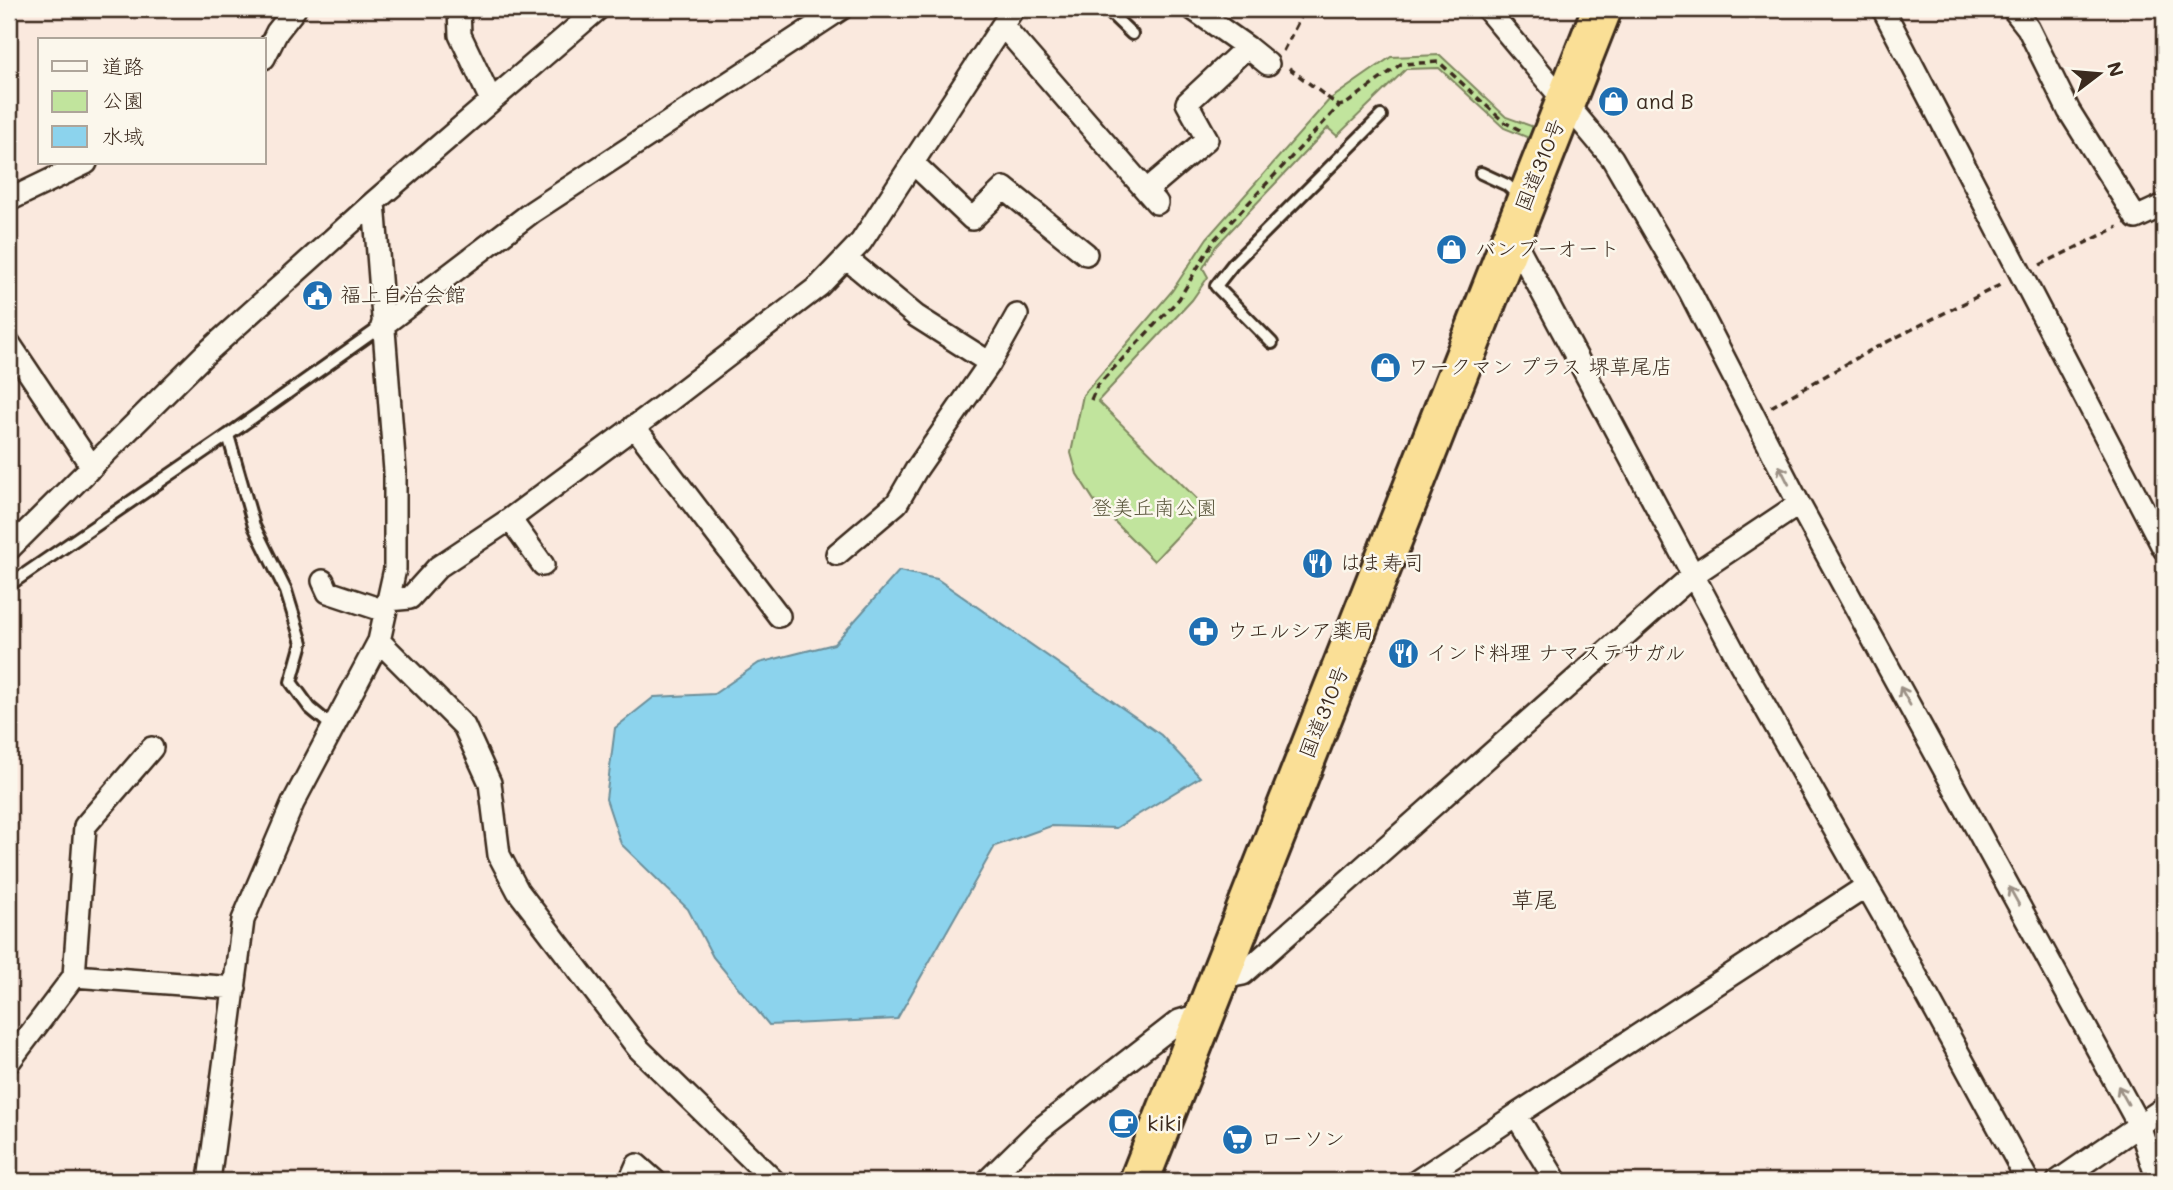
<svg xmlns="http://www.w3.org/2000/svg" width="2173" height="1190" font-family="Mali,'Klee One',sans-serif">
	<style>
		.green { fill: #c1e49d; stroke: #7e875e; stroke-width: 2 }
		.water { fill: #8cd3ed; stroke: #6c8f9a; stroke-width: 2 }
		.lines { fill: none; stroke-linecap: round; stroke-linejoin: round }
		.lane-casing { stroke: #3b2a1e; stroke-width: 16 }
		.street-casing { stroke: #3b2a1e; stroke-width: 26 }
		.highway-casing { stroke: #3b2a1e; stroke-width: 44 }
		.path { stroke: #3b2a1e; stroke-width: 3.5; stroke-dasharray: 7 5; stroke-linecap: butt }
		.lane { stroke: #fbf7ec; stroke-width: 10 }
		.street { stroke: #fbf7ec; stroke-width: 21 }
		.highway { stroke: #fadf96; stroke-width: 38 }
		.oneway { stroke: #9b9085 }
		.labels { text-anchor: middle; stroke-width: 5; stroke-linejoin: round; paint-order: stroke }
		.poi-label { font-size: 21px; fill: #3b2a1e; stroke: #fbf7ec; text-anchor: start }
		.street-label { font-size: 21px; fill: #3b2a1e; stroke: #fbf7ec }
		.park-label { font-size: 21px; fill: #5c583e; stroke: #fbf7ec }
		.neighbourhood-label { font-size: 23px; fill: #3b2a1e; stroke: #fbf7ec }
	</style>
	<rect width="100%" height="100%" fill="#fae9de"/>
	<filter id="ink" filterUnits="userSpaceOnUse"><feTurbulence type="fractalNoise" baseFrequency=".0143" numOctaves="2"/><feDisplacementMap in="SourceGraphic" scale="14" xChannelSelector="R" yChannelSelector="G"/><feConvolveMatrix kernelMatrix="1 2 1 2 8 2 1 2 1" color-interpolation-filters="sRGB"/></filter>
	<g filter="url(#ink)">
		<path class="green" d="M 1440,55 L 1506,117 L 1534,127 L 1529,138 L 1504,128 L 1439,68 L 1406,69 L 1337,136 L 1328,128 L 1216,246 L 1203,268 L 1208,277 L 1192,300 L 1098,401 L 1205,507 L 1154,561 L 1095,502 L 1077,474 L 1071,453 L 1083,395 L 1172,291 L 1207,238 L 1329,100 L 1391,57 Z"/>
		<path class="water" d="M 899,571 L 937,579 L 1161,735 L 1200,777 L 1116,828 L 1051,826 L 995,846 L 897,1019 L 769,1025 L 713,957 L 688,909 L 621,844 L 606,799 L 615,728 L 654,697 L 714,694 L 759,663 L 834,644 Z"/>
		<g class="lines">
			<defs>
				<path id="lane" d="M 1106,9 L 1132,34
					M 1481,173 L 1507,185 L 1521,198
					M 1272,343 L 1216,286 L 1234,263 L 1381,116
					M 9,585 L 228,435
					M 333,727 L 310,708 L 291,682 L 302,643 L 286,591 L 254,526 L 228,435 L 382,326"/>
				<path id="street" d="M 459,9 L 460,35 L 491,100
					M 1487,9 L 1612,158 L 1690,292 L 1799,504 L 2139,1125 L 2158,1181
					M 1883,9 L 2164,549
					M 2013,9 L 2028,28 L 2069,111 L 2136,218 L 2164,205
					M 1003,26 L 1157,203
					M 1247,47 L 1268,64
					M 264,58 L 277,32 L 295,9
					M 913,163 L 972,219 L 1004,188 L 1086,254
					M 1147,190 L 1207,139 L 1187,103 L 1247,47 L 1193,9
					M 9,200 L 86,163
					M 1512,236 L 1740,663 L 1882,913 L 2028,1181
					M 846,258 L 916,316 L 990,363
					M 382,326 L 532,212 L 841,9
					M 9,343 L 92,467
					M 634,426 L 779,616
					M 510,519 L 543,565
					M 9,549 L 204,355 L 374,202 L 598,9
					M 837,554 L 897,503 L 916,470 L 990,363 L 1017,315
					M 323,581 L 328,592 L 385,611
					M 388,600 L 410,598 L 438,567 L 510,519 L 661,407 L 819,286 L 861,242 L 1013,9
					M 379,641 L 464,726 L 490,783 L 499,855 L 518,891 L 638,1048 L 774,1181
					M 74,976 L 235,988
					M 1218,979 L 1243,974 L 1693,575 L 1799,504
					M 9,1062 L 74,976 L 85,826 L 152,748
					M 1516,1115 L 1867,886
					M 209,1181 L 243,920 L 293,803 L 379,641 L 395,569 L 395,471 L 374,202
					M 630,1181 L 637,1165 L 655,1181
					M 987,1181 L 1040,1129 L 1179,1021 L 1205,1013
					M 1417,1181 L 1516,1115 L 1556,1181
					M 2058,1181 L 2164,1108"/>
				<path id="highway" d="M 1139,1181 L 1602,9"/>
			</defs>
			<use href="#lane" class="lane-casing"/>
			<use href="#street" class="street-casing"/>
			<use href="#highway" class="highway-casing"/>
			<path class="path" d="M 1283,51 L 1305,9
				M 1289,68 L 1339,106 L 1346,104 L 1401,64 L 1439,62 L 1504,122 L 1522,131
				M 2040,265 L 2118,227
				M 1091,400 L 1097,386 L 1179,299 L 1214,240 L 1339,106
				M 1771,407 L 1869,351 L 2002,284"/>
			<use href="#lane" class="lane"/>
			<use href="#street" class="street"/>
			<use href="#highway" class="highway"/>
		</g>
		<defs><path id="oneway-shaft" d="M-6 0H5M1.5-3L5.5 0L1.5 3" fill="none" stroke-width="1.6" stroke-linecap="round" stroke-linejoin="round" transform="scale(1.75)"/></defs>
		<g class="oneway">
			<use href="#oneway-shaft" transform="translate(1784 475) rotate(-117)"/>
			<use href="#oneway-shaft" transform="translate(1905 696) rotate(-119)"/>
			<use href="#oneway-shaft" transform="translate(2014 896) rotate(-119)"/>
			<use href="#oneway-shaft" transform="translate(2123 1095) rotate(-119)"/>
		</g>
	</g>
	<defs>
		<symbol id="shop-disc" viewBox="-11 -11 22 22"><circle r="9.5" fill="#1f6fb2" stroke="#fbf7ec"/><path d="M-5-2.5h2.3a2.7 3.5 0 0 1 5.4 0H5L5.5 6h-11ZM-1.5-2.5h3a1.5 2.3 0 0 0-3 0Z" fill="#fff"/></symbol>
		<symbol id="civic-disc" viewBox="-11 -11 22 22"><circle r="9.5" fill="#1f6fb2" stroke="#fbf7ec"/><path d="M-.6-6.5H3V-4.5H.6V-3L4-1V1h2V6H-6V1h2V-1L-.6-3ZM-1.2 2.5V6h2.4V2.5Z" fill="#fff"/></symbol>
		<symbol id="restaurant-disc" viewBox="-11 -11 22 22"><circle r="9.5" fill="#1f6fb2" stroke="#fbf7ec"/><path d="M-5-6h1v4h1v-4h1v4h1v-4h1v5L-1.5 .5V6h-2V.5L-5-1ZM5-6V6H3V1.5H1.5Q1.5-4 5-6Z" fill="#fff"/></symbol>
		<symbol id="pharmacy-disc" viewBox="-11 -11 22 22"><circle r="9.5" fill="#1f6fb2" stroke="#fbf7ec"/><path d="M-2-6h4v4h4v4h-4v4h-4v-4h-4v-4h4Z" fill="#fff"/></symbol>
		<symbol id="cafe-disc" viewBox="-11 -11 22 22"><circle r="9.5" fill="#1f6fb2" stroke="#fbf7ec"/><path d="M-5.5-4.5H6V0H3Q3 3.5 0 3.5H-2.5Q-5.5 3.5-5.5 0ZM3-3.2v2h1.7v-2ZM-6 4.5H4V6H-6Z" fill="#fff"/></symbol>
		<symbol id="supermarket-disc" viewBox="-11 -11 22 22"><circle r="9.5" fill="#1f6fb2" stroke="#fbf7ec"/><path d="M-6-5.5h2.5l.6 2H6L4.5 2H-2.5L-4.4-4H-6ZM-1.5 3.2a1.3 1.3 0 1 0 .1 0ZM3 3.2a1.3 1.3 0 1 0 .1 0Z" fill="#fff"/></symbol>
	</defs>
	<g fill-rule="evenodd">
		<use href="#shop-disc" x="1596" y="84" width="35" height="35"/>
		<use href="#shop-disc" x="1434" y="232" width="35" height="35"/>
		<use href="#civic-disc" x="300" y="278" width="35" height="35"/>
		<use href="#shop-disc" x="1368" y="350" width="35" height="35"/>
		<use href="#restaurant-disc" x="1300" y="546" width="35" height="35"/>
		<use href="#pharmacy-disc" x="1186" y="614" width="35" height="35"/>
		<use href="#restaurant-disc" x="1386" y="636" width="35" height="35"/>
		<use href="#cafe-disc" x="1106" y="1106" width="35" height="35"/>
		<use href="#supermarket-disc" x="1220" y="1122" width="35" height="35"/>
	</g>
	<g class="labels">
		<g class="poi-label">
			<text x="1636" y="109">and B</text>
			<text x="1475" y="256">バンブーオート</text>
			<text x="340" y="302">福上自治会館</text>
			<text x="1408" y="374">ワークマン プラス 堺草尾店</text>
			<text x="1340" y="570">はま寿司</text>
			<text x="1227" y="638">ウエルシア薬局</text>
			<text x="1426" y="660">インド料理 ナマステサガル</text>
			<text x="1147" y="1131">kiki</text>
			<text x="1261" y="1146">ローソン</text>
		</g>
		<g class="street-label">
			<text transform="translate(1540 165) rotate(-68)" y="7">国道310号</text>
			<text transform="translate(1324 712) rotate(-68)" y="7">国道310号</text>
		</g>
		<g class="park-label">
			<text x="1154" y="515">登美丘南公園</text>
		</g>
		<g class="neighbourhood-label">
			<text x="1534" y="908">草尾</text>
		</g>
	</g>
	<rect width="2173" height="1190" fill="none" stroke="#fbf7ec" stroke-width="35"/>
	<rect x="18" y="18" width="2138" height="1155" fill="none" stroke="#3b2a1e" stroke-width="2.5" filter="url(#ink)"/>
	<rect x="38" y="38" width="228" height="126" fill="#fbf7ec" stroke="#aea59a" stroke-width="2"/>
	<rect x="52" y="61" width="35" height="10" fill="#fbf7ec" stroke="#aea59a" stroke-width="2"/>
	<text x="102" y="74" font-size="21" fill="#3b2a1e">道路</text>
	<rect x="52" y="91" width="35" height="21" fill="#c1e49d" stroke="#aea59a" stroke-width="2"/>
	<text x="102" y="108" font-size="21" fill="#3b2a1e">公園</text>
	<rect x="52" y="126" width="35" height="21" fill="#8cd3ed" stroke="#aea59a" stroke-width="2"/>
	<text x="102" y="144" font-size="21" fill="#3b2a1e">水域</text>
	<g transform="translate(2099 74) rotate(74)" stroke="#fbf7ec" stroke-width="5" paint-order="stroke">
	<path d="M0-5L12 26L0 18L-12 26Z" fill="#3b2a1e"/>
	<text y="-10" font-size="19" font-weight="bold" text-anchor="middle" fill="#3b2a1e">N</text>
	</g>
</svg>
